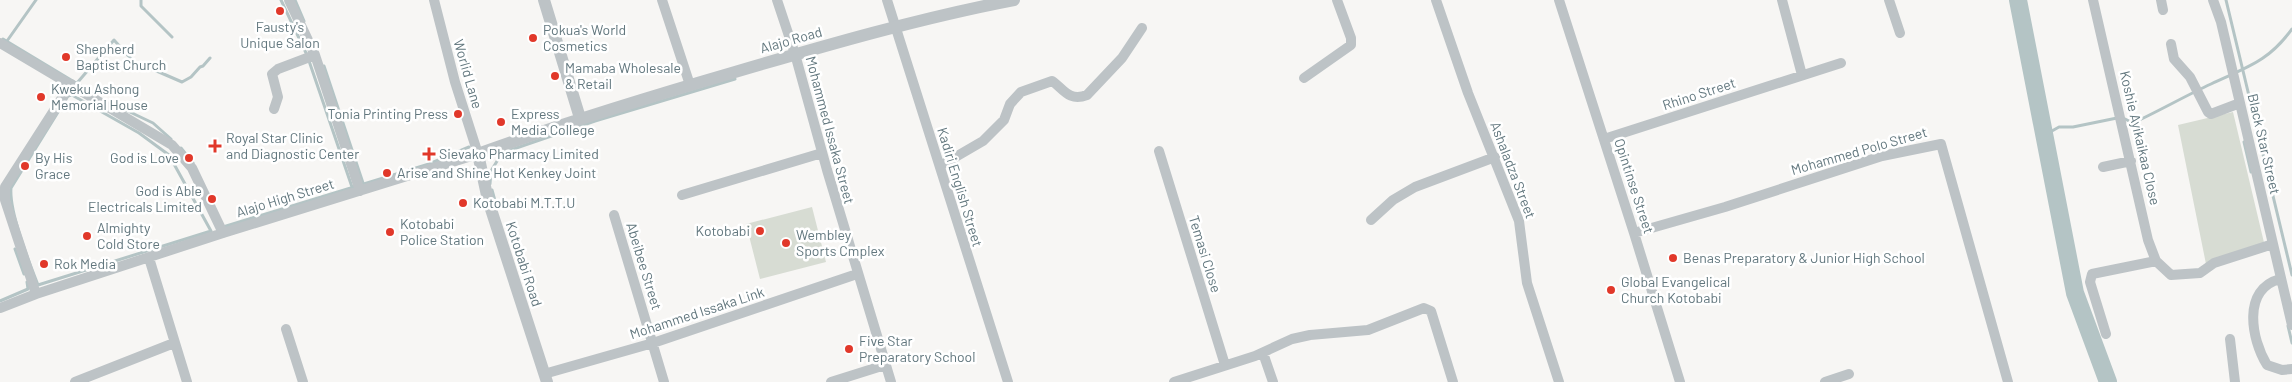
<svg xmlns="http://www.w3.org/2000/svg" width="2292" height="382" font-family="Barlow,sans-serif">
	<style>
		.green { fill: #d7dcd3 }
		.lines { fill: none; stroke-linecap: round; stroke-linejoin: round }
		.stream { stroke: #b4c4c5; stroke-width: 3 }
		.river { stroke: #b4c4c5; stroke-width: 18 }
		.minor { stroke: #bdc3c6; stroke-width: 10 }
		.tertiary { stroke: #bdc3c6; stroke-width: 12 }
		.poi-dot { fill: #e1382a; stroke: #fff; stroke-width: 2 }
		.labels { text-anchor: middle; stroke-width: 5; stroke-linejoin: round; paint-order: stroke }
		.poi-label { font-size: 14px; fill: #62777e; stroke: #fff; text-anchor: start }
		.street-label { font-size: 14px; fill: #62777e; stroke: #fff }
	</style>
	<rect width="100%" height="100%" fill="#f7f6f4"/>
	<path class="green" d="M 2233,112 L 2266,251 L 2207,269 L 2178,125 Z
		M 812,207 L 826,262 L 760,279 L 746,224 Z"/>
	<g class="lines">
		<path class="stream" d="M 141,0 L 141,6 L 172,37
			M 281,0 L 307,55 L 352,187
			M 295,0 L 304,21
			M 2226,0 L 2292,275
			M 3,39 L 81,86
			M 7,41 L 36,0
			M 324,66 L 363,183
			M 77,83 L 114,40 L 133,61 L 146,69 L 152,69 L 182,82 L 191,77 L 200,67 L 203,66 L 210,58
			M 72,95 L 139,133 L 169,155 L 211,231 L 38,285 C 29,262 9,212 11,188 L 68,96 Z
			M 113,104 L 153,123 L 171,139
			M 2123,118 L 2133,123 C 2159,111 2185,96 2211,84 C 2247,67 2268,62 2292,29
			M 2043,136 L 2059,127 L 2073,127 L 2117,118
			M 2244,142 L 2251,172
			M 181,148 L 193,163
			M 490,184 L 491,171 L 502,153 L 595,121 L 735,79
			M 492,190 L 497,208
			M 223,227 L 429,164 L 469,147
			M 15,249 L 24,274
			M 0,301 L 28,289 L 27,282
			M 2288,326 L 2292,343"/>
		<path class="river" d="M 2018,0 L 2075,293 L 2108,382"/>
		<path class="minor" d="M 289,0 L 315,55 L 360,191
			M 662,0 L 690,85
			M 777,0 L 795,54 L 827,170 L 891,382
			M 887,0 L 1008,382
			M 1436,0 L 1468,93 L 1519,221 L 1527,283 L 1559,382
			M 1559,0 L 1634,233 L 1680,382
			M 1782,0 L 1802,75
			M 1889,0 L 1900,33
			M 2093,0 L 2148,240 L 2156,261 L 2171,275 L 2200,273 L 2214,263 L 2273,244
			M 2161,0 L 2163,10
			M 2213,0 L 2221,22 L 2292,325
			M 0,43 L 172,145 L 192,168 L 223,233
			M 2171,44 L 2174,59 L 2190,77 L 2208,112 L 2211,114 L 2240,103
			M 1304,78 L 1351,45 L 1351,38 L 1337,0
			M 274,109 L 278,97 L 272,74 L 278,69 L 315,55
			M 1604,139 L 1841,63
			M 1159,151 L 1225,365
			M 940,166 L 983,141 L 1004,120 L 1010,104 L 1021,92 L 1052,81 C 1063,88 1068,102 1087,95 L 1122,58 L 1142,28
			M 2103,167 L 2131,161
			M 682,195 L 822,153
			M 614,215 L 664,382
			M 1371,220 L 1393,200 L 1415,187 L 1495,157
			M 1634,233 L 1725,207 L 1882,156 L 1941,144 L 2008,382
			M 149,258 L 187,382
			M 2280,279 C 2242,289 2251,339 2267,365 L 2282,370 L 2292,369
			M 36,294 L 5,200 L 5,187 L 71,84
			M 0,308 L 36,294 L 223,233 L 478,154 L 455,82 L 434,0
			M 286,329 L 303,382
			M 2106,334 L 2090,282 L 2092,274 L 2156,261
			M 2230,339 L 2235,382
			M 1263,353 L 1273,382
			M 544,374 L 653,343 L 857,274
			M 75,382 L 174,343
			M 831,382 L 885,365
			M 1174,382 L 1255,356 L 1292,339 L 1310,335 L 1368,330 L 1424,308 L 1431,311 L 1453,382
			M 1825,382 L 1849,374"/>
		<path class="tertiary" d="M 544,0 L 580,118
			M 547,382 L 488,200 L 478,154 C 563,123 649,97 735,72 C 827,45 920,18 1014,0"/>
	</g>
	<g class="poi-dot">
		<circle cx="280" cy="11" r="5"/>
		<circle cx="533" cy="38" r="5"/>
		<circle cx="66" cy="57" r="5"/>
		<circle cx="555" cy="76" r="5"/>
		<circle cx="41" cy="97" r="5"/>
		<circle cx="458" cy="114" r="5"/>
		<circle cx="501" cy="122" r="5"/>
		<path d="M212.5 138.5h5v5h5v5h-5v5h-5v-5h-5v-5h5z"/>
		<path d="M426.5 146.5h5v5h5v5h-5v5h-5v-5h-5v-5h5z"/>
		<circle cx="189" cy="158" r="5"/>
		<circle cx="25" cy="166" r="5"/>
		<circle cx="387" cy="173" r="5"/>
		<circle cx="212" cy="199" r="5"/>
		<circle cx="463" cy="203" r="5"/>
		<circle cx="760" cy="231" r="5"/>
		<circle cx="390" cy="232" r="5"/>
		<circle cx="87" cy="236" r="5"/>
		<circle cx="786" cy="243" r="5"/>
		<circle cx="1673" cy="258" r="5"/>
		<circle cx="44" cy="264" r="5"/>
		<circle cx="1611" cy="290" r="5"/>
		<circle cx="849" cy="349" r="5"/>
	</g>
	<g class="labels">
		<g class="poi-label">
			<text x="280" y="32" text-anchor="middle">Fausty's<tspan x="280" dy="16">Unique Salon</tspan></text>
			<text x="543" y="35">Pokua's World<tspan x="543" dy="16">Cosmetics</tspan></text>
			<text x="76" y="54">Shepherd<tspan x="76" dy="16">Baptist Church</tspan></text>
			<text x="565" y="73">Mamaba Wholesale<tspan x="565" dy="16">&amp; Retail</tspan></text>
			<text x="51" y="94">Kweku Ashong<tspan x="51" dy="16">Memorial House</tspan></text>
			<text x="448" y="119" text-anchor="end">Tonia Printing Press</text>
			<text x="511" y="119">Express<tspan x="511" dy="16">Media College</tspan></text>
			<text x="226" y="143">Royal Star Clinic<tspan x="226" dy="16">and Diagnostic Center</tspan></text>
			<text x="439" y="159">Sievako Pharmacy Limited</text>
			<text x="35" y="163">By His<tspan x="35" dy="16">Grace</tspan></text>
			<text x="179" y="163" text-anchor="end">God is Love</text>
			<text x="397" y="178">Arise and Shine Hot Kenkey Joint</text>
			<text x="202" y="196" text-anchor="end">God is Able<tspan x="202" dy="16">Electricals Limited</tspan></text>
			<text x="473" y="208">Kotobabi M.T.T.U</text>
			<text x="400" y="229">Kotobabi<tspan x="400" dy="16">Police Station</tspan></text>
			<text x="97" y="233">Almighty<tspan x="97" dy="16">Cold Store</tspan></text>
			<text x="750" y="236" text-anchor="end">Kotobabi</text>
			<text x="796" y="240">Wembley<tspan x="796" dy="16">Sports Cmplex</tspan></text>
			<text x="1683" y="263">Benas Preparatory &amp; Junior High School</text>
			<text x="54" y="269">Rok Media</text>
			<text x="1621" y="287">Global Evangelical<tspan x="1621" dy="16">Church Kotobabi</tspan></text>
			<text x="859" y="346">Five Star<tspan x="859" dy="16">Preparatory School</tspan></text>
		</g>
		<g class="street-label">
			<text transform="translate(791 40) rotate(-16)" y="5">Alajo Road</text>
			<text transform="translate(468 74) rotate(74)" y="5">Worlid Lane</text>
			<text transform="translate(1699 94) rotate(-18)" y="5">Rhino Street</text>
			<text transform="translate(830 130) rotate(75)" y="5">Mohammed Issaka Street</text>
			<text transform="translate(2140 138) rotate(77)" y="5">Koshie Ayikaikaa Close</text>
			<text transform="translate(2264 144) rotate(77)" y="5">Black Star Street</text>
			<text transform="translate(1859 151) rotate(-16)" y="5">Mohammed Polo Street</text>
			<text transform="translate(1513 170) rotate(69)" y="5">Ashaladza Street</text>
			<text transform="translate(1634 186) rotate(72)" y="5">Opintinse Street</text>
			<text transform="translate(960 187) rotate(73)" y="5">Kadiri English Street</text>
			<text transform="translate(285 198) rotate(-17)" y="5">Alajo High Street</text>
			<text transform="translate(1205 254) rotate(73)" y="5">Temasi Close</text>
			<text transform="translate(524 264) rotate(72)" y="5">Kotobabi Road</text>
			<text transform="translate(644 266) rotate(73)" y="5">Abeibee Street</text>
			<text transform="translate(697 313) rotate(-18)" y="5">Mohammed Issaka Link</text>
		</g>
	</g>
</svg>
